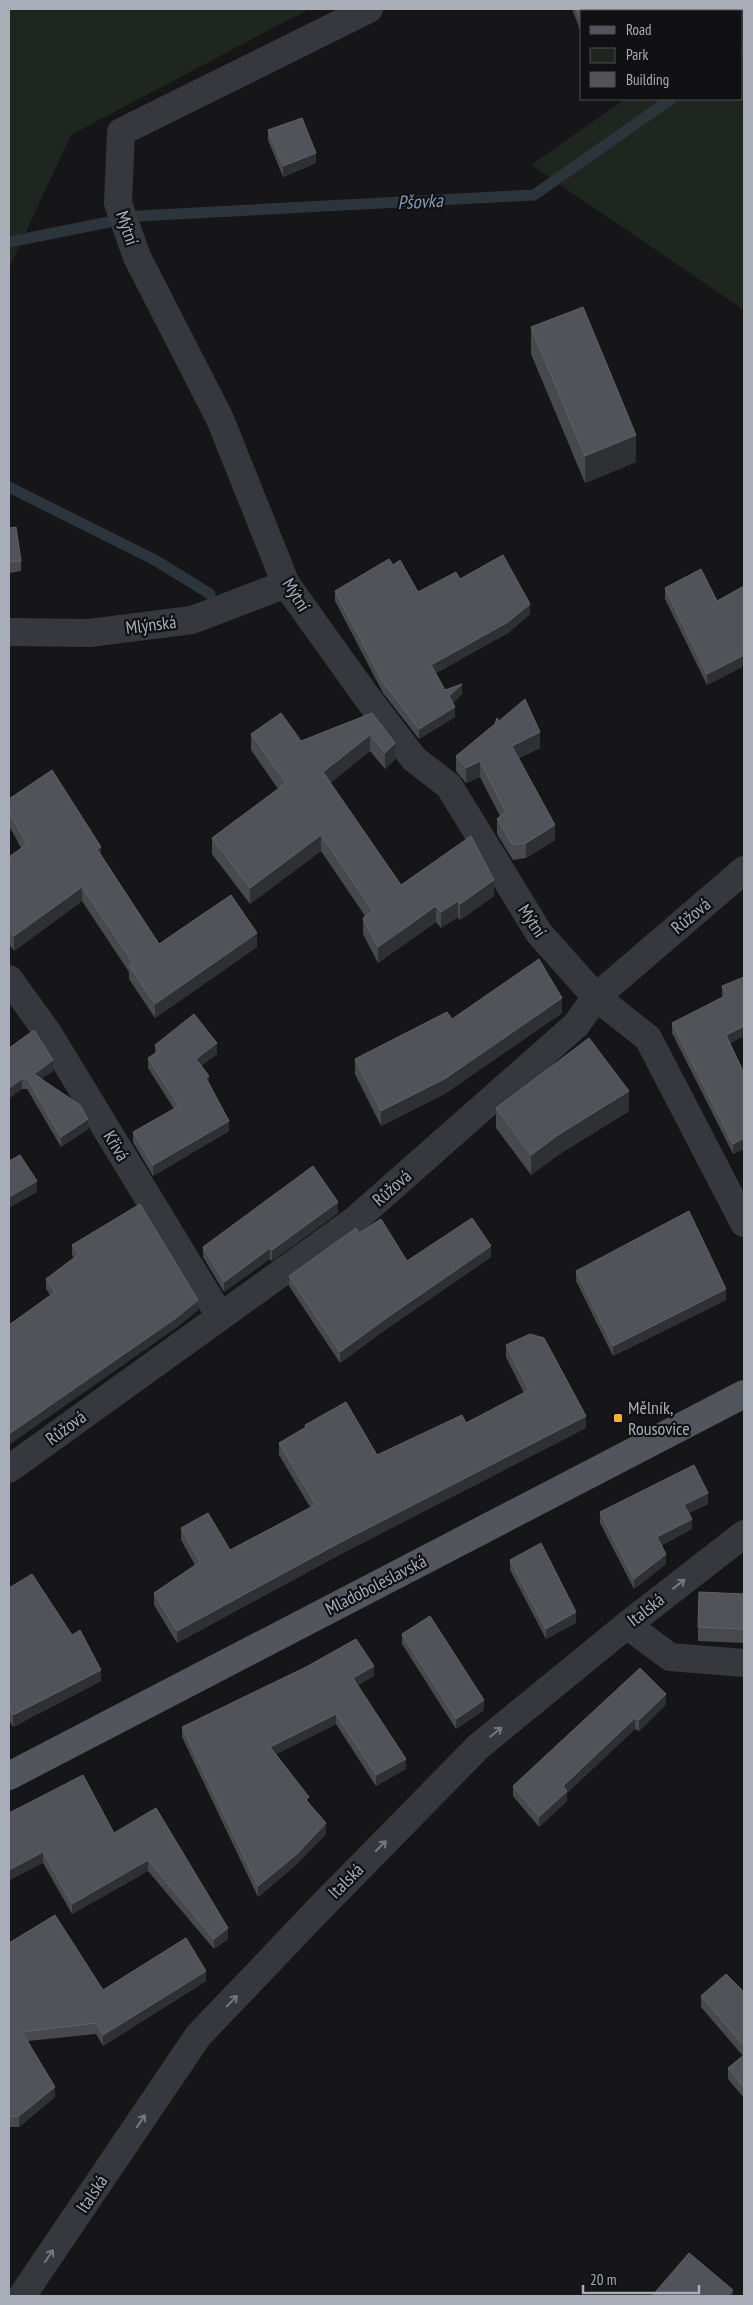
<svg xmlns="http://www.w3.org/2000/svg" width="753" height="2305" font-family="'PT Sans Narrow',sans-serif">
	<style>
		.green { fill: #1e261f }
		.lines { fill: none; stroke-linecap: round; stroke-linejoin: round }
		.stream { stroke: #2c353c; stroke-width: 11 }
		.street { stroke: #37383d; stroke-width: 28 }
		.primary { stroke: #53555c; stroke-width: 28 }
		.wall { fill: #47494d }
		.shaded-wall { fill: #2f3033 }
		.building { fill: #525359; stroke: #5f6168 }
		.oneway { stroke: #757881 }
		.poi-dot { fill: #f2b134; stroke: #111113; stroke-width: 2 }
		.labels { text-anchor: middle; stroke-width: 4.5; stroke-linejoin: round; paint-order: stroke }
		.street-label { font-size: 18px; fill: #a8adb8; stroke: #111113 }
		.poi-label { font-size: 18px; fill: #a8adb8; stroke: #111113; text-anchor: start }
		.water-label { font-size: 19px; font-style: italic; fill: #7f9bb3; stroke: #111113 }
	</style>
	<rect width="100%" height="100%" fill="#161618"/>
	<path class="green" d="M 9,9 L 309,9 L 71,135 L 9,268 Z
		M 744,15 L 744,310 L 531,165 L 625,99 L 742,99 L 742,17 Z"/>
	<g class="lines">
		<path class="stream" d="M 742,49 L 744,48
			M 138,216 L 534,195 L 671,99
			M 9,242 L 109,222
			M 9,487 L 155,560 L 210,594"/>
		<path class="street" d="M 369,9 L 121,132 L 118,203 L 137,257 L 220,419 L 286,584 L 369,700 L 414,759 L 449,786 L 539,933 L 596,997 L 648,1038 L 744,1223
			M 9,632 L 89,633 L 192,620 L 286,584
			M 9,979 L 48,1033 L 220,1316
			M 9,1469 L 356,1219 L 576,1025 L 596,997 L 744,870
			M 627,1625 L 670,1657 L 744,1663
			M 22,2296 L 198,2036 L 322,1906 L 479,1746 L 627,1625 L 744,1534"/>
		<path class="primary" d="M 9,1776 L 744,1394"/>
	</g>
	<path class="wall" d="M 572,9 L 615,9 L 582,11 L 582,35 Z
		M 268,130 L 316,163 L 283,177 L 268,140 Z
		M 531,327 L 636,462 L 585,483 L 531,354 Z
		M 9,528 L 21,561 L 21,571 L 9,573 Z
		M 393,565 L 418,592 L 460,579 L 530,614 L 508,633 L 436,673 L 445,690 L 462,694 L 453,703 L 455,717 L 419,739 L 383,693 L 335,601 L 335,591 Z
		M 744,587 L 744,666 L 707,685 L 665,599 L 665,588 L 717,601 Z
		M 372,713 L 395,759 L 385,769 L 370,751 L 330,783 L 401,885 L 494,896 L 460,920 L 458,917 L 441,928 L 436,922 L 378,963 L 363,934 L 363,918 L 365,916 L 321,851 L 250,904 L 212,854 L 212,838 L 278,789 L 251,750 L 251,734 L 301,741 Z
		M 499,721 L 540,748 L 519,758 L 555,840 L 526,858 L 513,860 L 497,834 L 497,819 L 500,816 L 480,777 L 466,783 L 456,771 L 456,756 Z
		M 9,799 L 101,855 L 159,944 L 257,947 L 155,1018 L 129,979 L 129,972 L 82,901 L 14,951 L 9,944 L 9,857 L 21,848 L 9,826 Z
		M 744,977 L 744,1036 L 730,1043 L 744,1073 L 744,1149 L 733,1154 L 672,1033 L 672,1023 L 722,997 L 722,986 Z
		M 562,1013 L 446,1093 L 381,1126 L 355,1074 L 355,1059 L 452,1019 Z
		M 155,1045 L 217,1054 L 201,1066 L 229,1131 L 153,1176 L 133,1142 L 133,1132 L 174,1109 L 148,1068 L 148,1058 L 155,1053 Z
		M 9,1048 L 53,1071 L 41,1079 L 88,1129 L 61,1147 L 27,1089 L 22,1089 Z
		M 496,1108 L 629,1111 L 558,1155 L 531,1175 L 496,1128 Z
		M 338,1213 L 272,1261 L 270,1259 L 224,1292 L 203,1257 L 203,1247 Z
		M 359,1233 L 407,1261 L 491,1257 L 385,1330 L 340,1363 L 289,1286 L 289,1276 Z
		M 72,1245 L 198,1310 L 176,1328 L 50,1295 L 46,1289 L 46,1279 L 74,1258 L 72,1255 Z
		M 576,1271 L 726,1300 L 613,1356 L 576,1281 Z
		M 506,1345 L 586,1428 L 339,1555 L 177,1643 L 154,1605 L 154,1593 L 195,1565 L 181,1540 L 181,1528 L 230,1550 L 310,1507 L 279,1455 L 279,1443 L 305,1428 L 305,1425 L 377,1455 L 466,1423 L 524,1393 L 506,1357 Z
		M 708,1504 L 689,1513 L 692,1529 L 662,1545 L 666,1564 L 634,1589 L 600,1523 L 600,1512 Z
		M 510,1560 L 576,1623 L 546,1639 L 510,1570 Z
		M 9,1588 L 101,1681 L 13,1727 L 9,1720 Z
		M 744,1594 L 744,1643 L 698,1641 L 698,1627 Z
		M 402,1634 L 484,1710 L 456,1729 L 402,1644 Z
		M 374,1676 L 358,1685 L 406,1769 L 376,1786 L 336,1724 L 276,1754 L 309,1803 L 326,1834 L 297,1864 L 258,1897 L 182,1737 L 182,1727 Z
		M 666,1694 L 666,1704 L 639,1731 L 635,1729 L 567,1793 L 567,1801 L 539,1827 L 513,1796 L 513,1786 Z
		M 156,1808 L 228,1939 L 214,1949 L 148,1871 L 72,1914 L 43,1863 L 9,1813 L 114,1833 Z
		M 9,1943 L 103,1990 L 206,1981 L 103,2046 L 96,2034 L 28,2041 L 55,2097 L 19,2127 L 9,2127 Z
		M 744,1992 L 744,2098 L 728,2079 L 728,2068 L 743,2056 L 701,2007 L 701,1996 Z"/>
	<path class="shaded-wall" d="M 316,153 L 316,163 L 283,177 L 283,166 Z
		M 636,435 L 636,462 L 585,483 L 585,456 Z
		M 530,604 L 530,614 L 508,633 L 431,676 L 431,665 Z
		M 744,655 L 744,666 L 707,685 L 707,674 Z
		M 462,684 L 462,694 L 449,707 L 449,696 Z
		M 455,707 L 455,717 L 419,739 L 419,729 Z
		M 540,732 L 540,748 L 512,761 L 512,746 Z
		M 370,735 L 370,751 L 323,788 L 323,772 Z
		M 395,743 L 395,759 L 385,769 L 385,753 Z
		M 480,761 L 480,777 L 466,783 L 466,768 Z
		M 555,825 L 555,840 L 526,858 L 526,843 Z
		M 321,835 L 321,851 L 250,904 L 250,888 Z
		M 101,847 L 101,861 L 97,849 Z
		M 494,880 L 494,896 L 460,920 L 460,904 Z
		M 82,887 L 82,901 L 14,951 L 14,936 Z
		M 458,901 L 458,917 L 441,928 L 441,912 Z
		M 436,906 L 436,922 L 378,963 L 378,947 Z
		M 257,933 L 257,947 L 155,1018 L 155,1004 Z
		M 562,998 L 562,1013 L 446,1093 L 381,1126 L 381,1111 Z
		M 744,1026 L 744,1036 L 726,1045 L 726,1035 Z
		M 217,1043 L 217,1054 L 196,1070 L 196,1059 Z
		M 53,1060 L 53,1071 L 34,1084 L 34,1074 Z
		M 209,1076 L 209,1086 L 206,1078 Z
		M 22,1079 L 22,1089 L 9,1099 L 9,1088 Z
		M 629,1091 L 629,1111 L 558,1155 L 531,1175 L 531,1155 L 558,1135 Z
		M 88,1119 L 88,1129 L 61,1147 L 61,1137 Z
		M 229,1121 L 229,1131 L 153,1176 L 153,1165 Z
		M 744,1138 L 744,1149 L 733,1154 L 733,1144 Z
		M 37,1181 L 37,1192 L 9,1208 L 9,1197 Z
		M 338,1202 L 338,1213 L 272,1261 L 272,1250 Z
		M 491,1246 L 491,1257 L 385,1330 L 340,1363 L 340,1352 L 385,1319 Z
		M 270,1248 L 270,1259 L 224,1292 L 224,1282 Z
		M 726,1289 L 726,1300 L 613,1356 L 613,1346 Z
		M 198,1300 L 198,1310 L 176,1328 L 9,1445 L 9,1434 Z
		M 586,1416 L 586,1428 L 339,1555 L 177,1643 L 177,1631 L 339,1543 Z
		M 708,1493 L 708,1504 L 684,1515 L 684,1505 Z
		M 692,1519 L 692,1529 L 657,1547 L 657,1537 Z
		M 666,1554 L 666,1564 L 634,1589 L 634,1579 Z
		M 576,1612 L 576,1623 L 546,1639 L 546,1629 Z
		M 374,1666 L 374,1676 L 353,1688 L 353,1678 Z
		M 101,1670 L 101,1681 L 13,1727 L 13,1715 Z
		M 666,1694 L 666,1704 L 639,1731 L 639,1720 Z
		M 484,1700 L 484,1710 L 456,1729 L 456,1719 Z
		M 336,1714 L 336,1724 L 270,1757 L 270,1747 Z
		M 635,1718 L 635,1729 L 567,1793 L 567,1801 L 539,1827 L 539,1817 L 563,1786 Z
		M 406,1759 L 406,1769 L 376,1786 L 376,1775 Z
		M 326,1823 L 326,1834 L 297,1864 L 258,1897 L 258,1886 Z
		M 43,1852 L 43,1863 L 9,1881 L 9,1870 Z
		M 148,1860 L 148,1871 L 72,1914 L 72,1904 Z
		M 228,1928 L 228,1939 L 214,1949 L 214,1939 Z
		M 206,1971 L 206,1981 L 103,2046 L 103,2035 Z
		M 55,2087 L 55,2097 L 19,2127 L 19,2116 Z
		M 733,2290 L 733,2296 L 728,2296 Z"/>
	<path class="building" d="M 576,9 L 615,9 L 616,11 L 582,11 L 582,25 Z
		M 302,118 L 316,153 L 283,166 L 268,130 Z
		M 583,307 L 636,435 L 585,456 L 531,327 Z
		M 16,527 L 21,561 L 9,562 L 9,528 Z
		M 503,555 L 530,604 L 508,622 L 431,665 L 445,690 L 462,684 L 449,696 L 455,707 L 419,729 L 383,682 L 335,591 L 389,559 L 393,565 L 400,560 L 418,592 L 456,572 L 460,579 Z
		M 701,569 L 717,601 L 744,586 L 744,655 L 707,674 L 665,588 Z
		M 525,699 L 540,732 L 512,746 L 555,825 L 526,843 L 513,845 L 497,819 L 506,812 L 480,761 L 466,768 L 456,756 L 495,724 L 497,718 L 499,721 Z
		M 281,713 L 301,741 L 372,713 L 395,743 L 385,753 L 370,735 L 323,772 L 401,885 L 471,836 L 494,880 L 460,904 L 458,901 L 441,912 L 436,906 L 378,947 L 363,918 L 373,911 L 321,835 L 250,888 L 212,838 L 286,783 L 251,734 Z
		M 52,770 L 101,847 L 97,849 L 159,944 L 231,895 L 257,933 L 155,1004 L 129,965 L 133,963 L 82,887 L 14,936 L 9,930 L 9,857 L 27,844 L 9,812 L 9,799 Z
		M 539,959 L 562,998 L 446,1078 L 381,1111 L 355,1059 L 447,1012 L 452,1019 Z
		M 744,977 L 744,1026 L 726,1035 L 744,1073 L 744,1138 L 733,1144 L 672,1023 L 727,995 L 722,986 Z
		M 194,1014 L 217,1043 L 196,1059 L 209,1076 L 206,1078 L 229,1121 L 153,1165 L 133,1132 L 179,1106 L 148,1058 L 159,1051 L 155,1045 Z
		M 34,1030 L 53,1060 L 34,1074 L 80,1105 L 88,1119 L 61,1137 L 27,1078 L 22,1079 L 9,1088 L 9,1048 Z
		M 589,1038 L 629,1091 L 558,1135 L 531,1155 L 496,1108 Z
		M 20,1155 L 37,1181 L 9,1197 L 9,1161 Z
		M 313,1166 L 338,1202 L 272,1250 L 270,1248 L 224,1282 L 203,1247 Z
		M 140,1204 L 198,1300 L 176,1318 L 9,1434 L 9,1325 L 55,1292 L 46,1279 L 79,1254 L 72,1245 Z
		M 689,1211 L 726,1289 L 613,1346 L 576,1271 Z
		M 472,1218 L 491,1246 L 385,1319 L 340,1352 L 289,1276 L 356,1228 L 359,1233 L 381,1219 L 407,1261 Z
		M 530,1334 L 544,1338 L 586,1416 L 339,1543 L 177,1631 L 154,1593 L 200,1562 L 181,1528 L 208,1513 L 230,1550 L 316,1505 L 279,1443 L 306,1427 L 305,1425 L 346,1402 L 377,1455 L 462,1415 L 466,1423 L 529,1390 L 506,1345 Z
		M 694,1465 L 708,1493 L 684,1505 L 692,1519 L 657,1537 L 666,1554 L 634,1579 L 600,1512 Z
		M 541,1543 L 576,1612 L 546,1629 L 510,1560 Z
		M 32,1574 L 72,1635 L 80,1630 L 101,1670 L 13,1715 L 9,1708 L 9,1588 Z
		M 699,1592 L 744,1594 L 744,1629 L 698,1627 Z
		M 430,1616 L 484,1700 L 456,1719 L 402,1634 Z
		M 356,1639 L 374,1666 L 353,1678 L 406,1759 L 376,1775 L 336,1714 L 270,1747 L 309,1797 L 306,1800 L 326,1823 L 297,1854 L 258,1886 L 182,1727 L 306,1667 Z
		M 640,1668 L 666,1694 L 639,1720 L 635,1718 L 563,1786 L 567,1791 L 539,1817 L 513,1786 Z
		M 83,1775 L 114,1833 L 156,1808 L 228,1928 L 214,1939 L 148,1860 L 72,1904 L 43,1852 L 9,1870 L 9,1813 Z
		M 55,1915 L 103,1990 L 186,1938 L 206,1971 L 103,2035 L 96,2023 L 22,2032 L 55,2087 L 19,2116 L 9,2117 L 9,1943 Z
		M 726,1974 L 744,1992 L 744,2046 L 701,1996 Z
		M 744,2055 L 744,2088 L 728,2068 Z
		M 689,2253 L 733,2290 L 728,2296 L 652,2296 Z"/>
	<defs><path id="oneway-shaft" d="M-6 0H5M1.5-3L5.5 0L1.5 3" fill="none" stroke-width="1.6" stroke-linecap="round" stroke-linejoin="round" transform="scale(1.25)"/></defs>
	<g class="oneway">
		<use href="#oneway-shaft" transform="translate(679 1584) rotate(-38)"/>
		<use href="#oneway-shaft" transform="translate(496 1732) rotate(-39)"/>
		<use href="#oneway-shaft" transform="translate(381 1846) rotate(-45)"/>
		<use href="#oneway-shaft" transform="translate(232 2001) rotate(-46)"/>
		<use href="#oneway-shaft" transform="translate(141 2121) rotate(-56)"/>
		<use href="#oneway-shaft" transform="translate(49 2256) rotate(-56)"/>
	</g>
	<rect class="poi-dot" x="613" y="1413" width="10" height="10" rx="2.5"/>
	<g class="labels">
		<g class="street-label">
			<text transform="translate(127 228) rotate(71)" y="6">Mýtní</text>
			<text transform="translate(296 595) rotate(58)" y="6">Mýtní</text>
			<text transform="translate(151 625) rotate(-7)" y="6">Mlýnská</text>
			<text transform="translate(691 916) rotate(-40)" y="6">Růžová</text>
			<text transform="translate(532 921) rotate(56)" y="6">Mýtní</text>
			<text transform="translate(116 1146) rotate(59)" y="6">Křivá</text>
			<text transform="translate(392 1188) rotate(-41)" y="6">Růžová</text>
			<text transform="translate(66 1428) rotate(-36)" y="6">Růžová</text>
			<text transform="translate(376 1585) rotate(-27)" y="6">Mladoboleslavská</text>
			<text transform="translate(646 1610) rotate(-38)" y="6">Italská</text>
			<text transform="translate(346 1881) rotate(-45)" y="6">Italská</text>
			<text transform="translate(92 2194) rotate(-56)" y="6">Italská</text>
		</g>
		<g class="poi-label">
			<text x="628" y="1414">Mělník,<tspan x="628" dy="21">Rousovice</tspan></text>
		</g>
		<g class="water-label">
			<text transform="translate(420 201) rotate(-3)" y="7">Pšovka</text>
		</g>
	</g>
	<rect width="753" height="2305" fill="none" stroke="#a8adb8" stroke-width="20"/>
	<rect x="580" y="10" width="162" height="90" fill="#111113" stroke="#4d4f55"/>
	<rect x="590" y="26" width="25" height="8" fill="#53555c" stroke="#4d4f55"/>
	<text x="626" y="35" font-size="15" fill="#a8adb8">Road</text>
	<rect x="590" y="48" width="25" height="15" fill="#1e261f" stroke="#4d4f55"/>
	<text x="626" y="60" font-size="15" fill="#a8adb8">Park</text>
	<rect x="590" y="72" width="25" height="15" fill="#525359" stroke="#4d4f55"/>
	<text x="626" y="85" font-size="15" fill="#a8adb8">Building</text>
	<path d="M583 2285v8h116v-8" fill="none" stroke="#a8adb8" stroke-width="2.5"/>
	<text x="590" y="2285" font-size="15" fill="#a8adb8" stroke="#111113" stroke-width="4" paint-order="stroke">20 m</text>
</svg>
